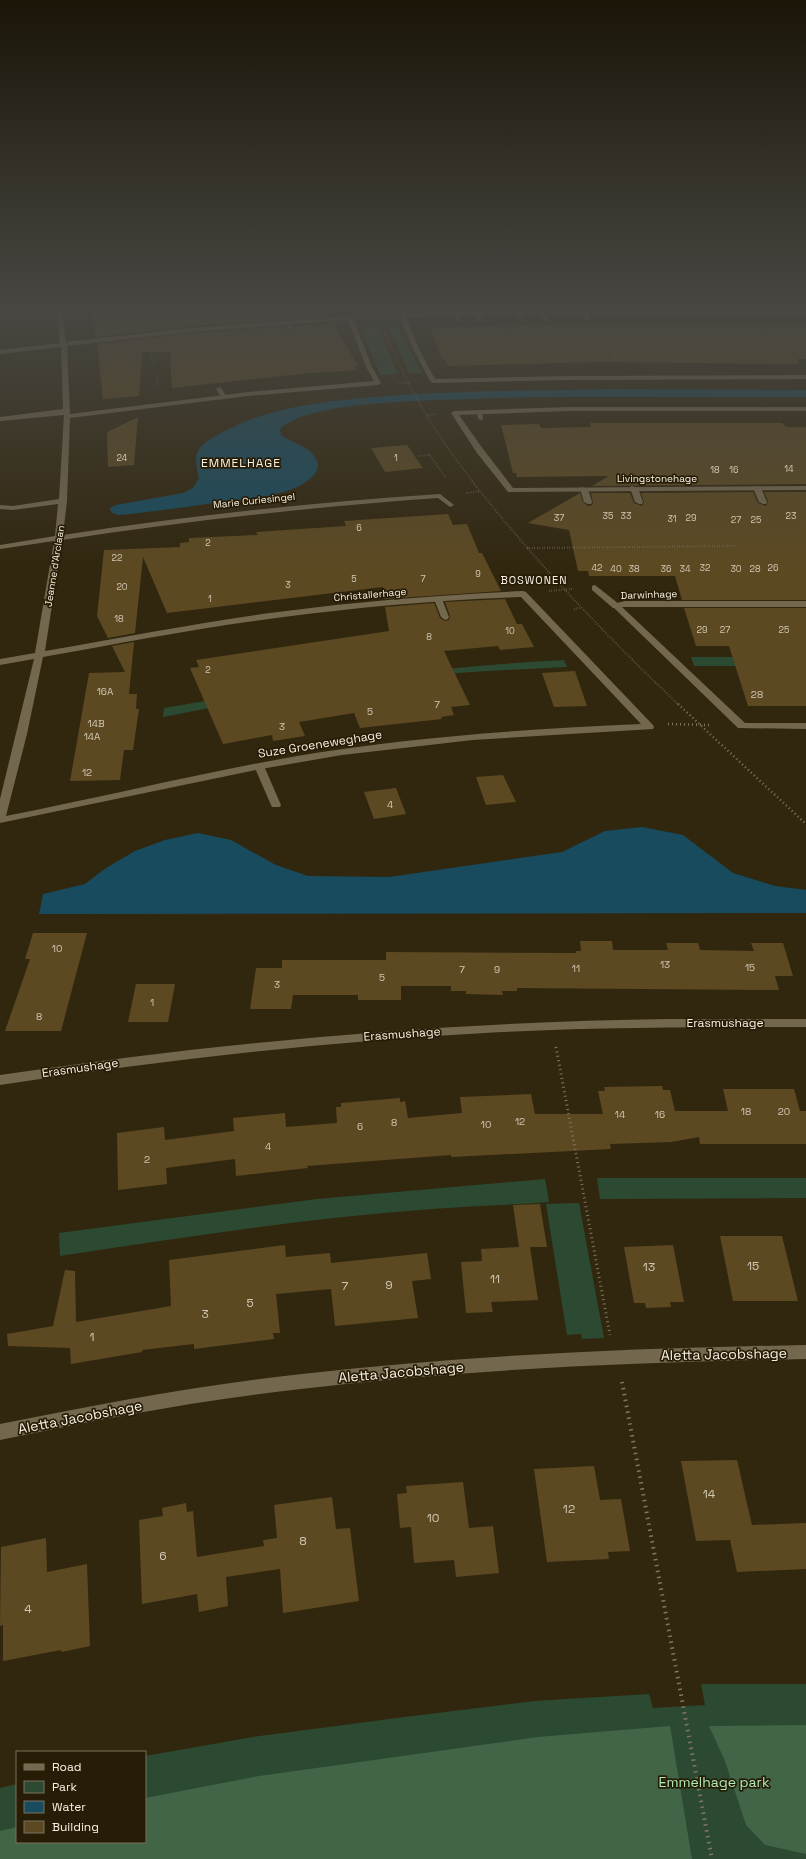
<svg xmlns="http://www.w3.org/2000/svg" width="806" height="1859" font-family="'Space Grotesk',sans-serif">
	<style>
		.green { fill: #2c4a32 }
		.forest { fill: #426548 }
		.water { fill: #184b5e }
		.building { fill: #5c4922 }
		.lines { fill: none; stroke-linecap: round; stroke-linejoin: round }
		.path-far4 { stroke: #7f7662; stroke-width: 1.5; stroke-dasharray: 0.5 1.5; stroke-linecap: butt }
		.path-far3 { stroke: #7f7662; stroke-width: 2; stroke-dasharray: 0.5 2; stroke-linecap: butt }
		.path-far2 { stroke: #7f7662; stroke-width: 2.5; stroke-dasharray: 1 3; stroke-linecap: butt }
		.path-far1 { stroke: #7f7662; stroke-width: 3; stroke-dasharray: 1 3.5; stroke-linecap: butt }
		.path { stroke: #7f7662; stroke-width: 4; stroke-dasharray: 1.5 4.5; stroke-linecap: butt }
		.lane { fill: #73674e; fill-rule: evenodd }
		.street { fill: #73674e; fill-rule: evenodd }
		.labels { text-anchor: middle; stroke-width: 3.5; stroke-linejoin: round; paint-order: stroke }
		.far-number-label { font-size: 9px; fill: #d1c7b3 }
		.far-street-label { font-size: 10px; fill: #f8f1e3; stroke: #271d06 }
		.number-label { font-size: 10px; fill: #d1c7b3 }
		.far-neighbourhood-label { font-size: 11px; letter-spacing: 1px; fill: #f8f1e3; stroke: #271d06 }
		.far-quarter-label { font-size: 12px; letter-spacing: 1px; fill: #f8f1e3; stroke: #271d06 }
		.street-label { font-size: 12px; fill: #f8f1e3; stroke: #271d06 }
		.near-number-label { font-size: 12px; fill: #d1c7b3 }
		.near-street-label { font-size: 14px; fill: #f8f1e3; stroke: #271d06 }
		.near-park-label { font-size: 14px; fill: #aeebb9; stroke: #271d06 }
	</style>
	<rect width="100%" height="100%" fill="#31270f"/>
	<path class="green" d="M 398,322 L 401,330 L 398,330 L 401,337 L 404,337 L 422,373 L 409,373 L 386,323 Z
		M 376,323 L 398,374 L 380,375 L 359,324 Z
		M 691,657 L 806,657 L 806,666 L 694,666 Z
		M 564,660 L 567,667 C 508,670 448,672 388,680 C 313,690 238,702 163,717 L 164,708 C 297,685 429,667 564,660 Z
		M 597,1178 L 806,1178 L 806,1198 L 600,1199 Z
		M 545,1179 L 549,1202 C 510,1205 471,1206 432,1209 C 307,1218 184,1237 60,1256 L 59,1233 L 317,1199 Z
		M 579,1203 L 604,1338 L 582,1339 L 581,1334 L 567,1335 L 546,1204 Z
		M 701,1684 L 806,1684 L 806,1859 L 0,1859 L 0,1788 L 17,1784 L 17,1842 L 145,1842 L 145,1756 L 253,1737 L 397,1718 L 534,1701 L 649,1694 L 653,1708 L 705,1705 Z"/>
	<path class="forest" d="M 806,1725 L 806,1854 L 765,1845 L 746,1825 L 725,1761 L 709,1726 Z
		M 670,1726 L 692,1859 L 0,1859 L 0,1831 L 17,1827 L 17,1842 L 145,1842 L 145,1798 L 259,1776 L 538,1737 Z"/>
	<path class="water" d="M 616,389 L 806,390 L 806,397 C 694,398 583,395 471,399 C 420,401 367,401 318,412 C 305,415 289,420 280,429 L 281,435 C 292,443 310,446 316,459 C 325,475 299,487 287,491 C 268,497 247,499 227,501 C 195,506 163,510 131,514 L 118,515 L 111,512 L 110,508 L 116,505 L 183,493 L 193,488 L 199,478 C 197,469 194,460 198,451 C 202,443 214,437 221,433 C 268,407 321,402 373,397 C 454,390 535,391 616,389 Z
		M 642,827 L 683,835 L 733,873 L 775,886 L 806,890 L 806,913 L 39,914 L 43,894 L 85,884 L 106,868 L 135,851 L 165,840 L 198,833 L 231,840 L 276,865 L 308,876 L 389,877 L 562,852 L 605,831 Z"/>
	<path class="building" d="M 90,309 L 116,309 L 116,311 L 142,309 L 144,318 L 234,309 L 325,309 L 329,316 L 190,326 L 96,337 Z
		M 333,323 L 358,366 L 354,367 L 356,370 L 299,374 L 172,388 L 170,352 L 142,352 L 139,396 L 103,399 L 97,344 L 190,333 L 285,326 L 289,331 L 294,332 L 295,331 L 294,326 Z
		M 516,325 L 806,325 L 806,359 L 797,359 L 800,364 L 597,362 L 448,366 L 445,360 L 442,360 L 431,328 Z
		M 138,417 L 134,465 L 108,467 L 107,432 Z
		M 590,423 L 782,423 L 786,427 L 806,427 L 806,484 L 592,486 L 609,476 L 517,477 L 516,473 L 513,473 L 501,425 L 539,424 L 541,428 L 591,427 Z
		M 407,445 L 423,468 L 385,472 L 371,448 Z
		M 753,492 L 758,503 L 766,506 L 768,501 L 764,492 L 806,492 L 806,600 L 682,600 L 675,576 L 589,576 L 588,571 L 578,571 L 569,530 L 528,523 L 580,493 L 583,502 L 588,506 L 591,506 L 593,503 L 591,493 L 630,493 L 634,503 L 642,506 L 644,502 L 641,493 Z
		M 448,514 L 453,525 L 467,524 L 479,553 L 482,553 L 501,591 L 384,599 L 383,587 L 167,613 L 143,557 L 135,633 L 108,638 L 97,616 L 104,550 L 180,547 L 180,543 L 189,542 L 189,538 L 258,535 L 256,532 L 346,526 L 344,521 Z
		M 505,599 L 517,624 L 522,624 L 534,647 L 500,650 L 498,646 L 444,651 L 470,705 L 451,707 L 454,715 L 441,717 L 442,719 L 360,728 L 354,713 L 299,722 L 305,736 L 273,741 L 272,735 L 223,744 L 190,668 L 199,667 L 196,660 L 389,631 L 385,607 L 434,603 L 440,618 L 445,621 L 449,620 L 450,616 L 445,602 Z
		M 684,608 L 806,608 L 806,706 L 748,706 L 729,646 L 696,646 Z
		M 134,642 L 129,694 L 137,694 L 136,709 L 139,709 L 133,750 L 124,750 L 120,780 L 70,781 L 89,673 L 125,672 L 112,646 Z
		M 575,671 L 587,706 L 554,707 L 542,673 Z
		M 503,775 L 516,802 L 486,805 L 476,777 Z
		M 396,788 L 406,814 L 374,819 L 364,792 Z
		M 33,933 L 87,933 L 61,1031 L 5,1031 L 30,959 L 25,959 Z
		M 580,941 L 612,941 L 613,950 L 668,950 L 666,943 L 698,943 L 700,950 L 754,951 L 751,943 L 783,943 L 793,976 L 775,976 L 779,990 L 517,988 L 517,991 L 502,991 L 503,995 L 466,994 L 466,991 L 451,991 L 451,986 L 401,986 L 401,1000 L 358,1000 L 358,995 L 293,995 L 291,1009 L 250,1009 L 256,968 L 282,968 L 282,960 L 386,960 L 386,952 L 576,953 L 576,951 L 581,951 Z
		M 136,984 L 175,984 L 168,1022 L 128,1022 Z
		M 662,1086 L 663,1090 L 670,1090 L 675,1111 L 728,1111 L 723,1089 L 794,1089 L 800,1111 L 806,1111 L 806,1144 L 700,1144 L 699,1137 L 671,1142 L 610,1144 L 611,1149 L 451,1157 L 451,1155 L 307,1166 L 308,1168 L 236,1176 L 235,1159 L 166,1168 L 167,1184 L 118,1190 L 117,1133 L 164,1127 L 165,1140 L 234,1131 L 233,1118 L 285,1113 L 286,1127 L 337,1123 L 336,1107 L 341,1107 L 341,1103 L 400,1098 L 400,1102 L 405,1101 L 408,1118 L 462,1113 L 460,1097 L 531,1094 L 535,1114 L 603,1114 L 598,1091 L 605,1091 L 604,1087 Z
		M 540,1204 L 547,1247 L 530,1247 L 538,1300 L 491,1302 L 493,1312 L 466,1313 L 461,1262 L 482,1261 L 481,1249 L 519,1247 L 513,1205 Z
		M 720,1236 L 782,1236 L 798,1301 L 733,1301 Z
		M 285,1245 L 286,1257 L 330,1253 L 331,1263 L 427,1253 L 431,1279 L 412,1281 L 418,1318 L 335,1326 L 331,1289 L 276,1294 L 280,1333 L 273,1333 L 274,1339 L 194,1349 L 194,1344 L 142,1350 L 142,1352 L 71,1364 L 70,1348 L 8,1346 L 7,1334 L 53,1326 L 65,1270 L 75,1271 L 76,1322 L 171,1306 L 169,1260 Z
		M 673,1245 L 684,1302 L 670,1302 L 671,1307 L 646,1308 L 645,1303 L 634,1303 L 624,1247 Z
		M 737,1460 L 752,1525 L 806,1523 L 806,1569 L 737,1572 L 730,1540 L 696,1541 L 681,1461 Z
		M 594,1466 L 600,1500 L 621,1499 L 630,1551 L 608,1552 L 609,1559 L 547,1562 L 534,1469 Z
		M 463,1482 L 469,1528 L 493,1526 L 499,1573 L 456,1577 L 454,1560 L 414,1563 L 411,1527 L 400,1528 L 397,1494 L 407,1493 L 406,1486 Z
		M 332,1497 L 336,1529 L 350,1528 L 359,1601 L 283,1613 L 280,1569 L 226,1577 L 228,1606 L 199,1612 L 197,1594 L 142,1604 L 139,1520 L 163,1516 L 162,1508 L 186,1503 L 187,1512 L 193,1511 L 197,1557 L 264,1546 L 263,1540 L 277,1538 L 274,1505 Z
		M 46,1538 L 47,1572 L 87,1564 L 90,1646 L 62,1652 L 61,1650 L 3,1661 L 3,1625 L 0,1626 L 1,1547 Z"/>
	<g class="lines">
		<path class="path-far4" d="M 375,309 C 399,371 431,429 473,482
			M 370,316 L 383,316
			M 606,330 L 616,360
			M 611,343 L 725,343
			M 151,353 L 154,366
			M 156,375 L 158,386
			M 396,383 L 409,383
			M 427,415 L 436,414
			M 429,454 L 446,478
			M 418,456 L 429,455"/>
		<path class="path-far3" d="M 472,481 C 535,561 605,635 679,705
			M 466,493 L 481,491
			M 527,548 L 736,546
			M 549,591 L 572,589
			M 574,609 L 580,608"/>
		<path class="path-far2" d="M 678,704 L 806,824
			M 668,724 L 709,725"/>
		<path class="path-far1" d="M 556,1047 L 610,1335"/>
		<path class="path" d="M 622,1382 L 712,1859"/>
		<path class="lane" d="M 518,310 L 521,312 L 523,321 L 518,320 L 515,312 Z
			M 544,310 L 547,312 L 548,321 L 543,320 L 541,312 Z
			M 585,310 L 588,312 L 590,320 L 585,319 L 582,312 Z
			M 455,311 L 458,313 L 460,322 L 455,321 L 452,313 Z
			M 478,311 L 481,313 L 483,322 L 478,321 L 475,313 Z
			M 288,320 L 291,322 L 294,331 L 289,330 L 285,322 Z
			M 219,387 L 221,388 L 227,397 L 226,398 L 221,397 L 216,389 Z
			M 477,410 L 482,411 L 483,420 L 478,419 Z
			M 631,486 L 638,488 L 643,502 L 642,504 L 639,504 L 635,502 L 630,488 Z
			M 754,486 L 761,488 L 767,502 L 766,504 L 763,504 L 759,502 L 753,488 Z
			M 581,487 L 588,489 L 592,502 L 591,504 L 588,504 L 584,502 L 580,489 Z
			M 595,585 L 619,604 L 619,608 L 613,608 L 592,590 L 592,586 Z
			M 438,596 L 442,599 L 449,617 L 448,619 L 445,620 L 441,617 L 434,599 Z
			M 259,763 L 264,766 L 281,805 L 280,807 L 272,807 L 271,805 L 254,766 Z"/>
		<path class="street" d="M 56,309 L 62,309 L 66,342 L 190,328 L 350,316 L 353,318 L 372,367 L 381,383 L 378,385 L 248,396 L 70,418 L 67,501 L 63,535 C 188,516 314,502 440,494 L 454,505 L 450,507 L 438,498 C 312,507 187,521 62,540 L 45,651 C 122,638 200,622 278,612 C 359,601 441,595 523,591 L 526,592 L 653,725 L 654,727 L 653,729 L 473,740 L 342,755 L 261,769 L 0,823 L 0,799 L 34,659 L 0,665 L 0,659 L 35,653 L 54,541 L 0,549 L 0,545 L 55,536 L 58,504 L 13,510 L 0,509 L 0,505 L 13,506 L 59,499 L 64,415 L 0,421 L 0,417 L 63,409 L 61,347 L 0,354 L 0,350 L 60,343 ZM 348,320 L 366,367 L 374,381 L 248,392 L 70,414 L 67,346 L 190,332 ZM 521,597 L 641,724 C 526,729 411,737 297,756 C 200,773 103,797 6,816 L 27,734 L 43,657 C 121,643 198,628 276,618 C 357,607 439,600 521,597 Z
			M 544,310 L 806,310 L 806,314 L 544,314 L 406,317 L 418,347 L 435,379 L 569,376 L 806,375 L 806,379 L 569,380 L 433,383 L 430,381 L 412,347 L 399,315 L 402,313 Z
			M 569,407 L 806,407 L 806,411 L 569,411 L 459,415 L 483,449 L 513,488 L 806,486 L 806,490 L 511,492 L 508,492 L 477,453 L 451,413 L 454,411 Z
			M 625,601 L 806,601 L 806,607 L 622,607 L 745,723 L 806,723 L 806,729 L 738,728 L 612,606 L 613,604 Z
			M 669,1019 L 806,1019 L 806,1027 C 699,1027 592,1027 485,1033 C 322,1042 161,1060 0,1085 L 0,1075 C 222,1042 444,1022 669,1019 Z
			M 806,1345 L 806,1359 C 637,1362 469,1369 301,1389 C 200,1400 100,1419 0,1440 L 0,1424 C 100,1404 200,1385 302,1374 C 469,1355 637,1348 806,1345 Z"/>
	</g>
	<linearGradient id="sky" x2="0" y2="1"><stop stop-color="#1b1508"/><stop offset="0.54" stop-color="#484742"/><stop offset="1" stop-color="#484742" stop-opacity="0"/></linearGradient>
	<rect width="806" height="569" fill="url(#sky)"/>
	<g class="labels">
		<g class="far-number-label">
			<text x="122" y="461">24</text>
			<text x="396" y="461">1</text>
			<text x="789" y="472">14</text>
			<text x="715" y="473">18</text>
			<text x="734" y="473">16</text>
			<text x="608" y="519">35</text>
			<text x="626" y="519">33</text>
			<text x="791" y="519">23</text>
			<text x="559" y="521">37</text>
			<text x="691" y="521">29</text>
			<text x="672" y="522">31</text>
			<text x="736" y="523">27</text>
			<text x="756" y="523">25</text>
			<text x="359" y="531">6</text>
			<text x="208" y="546">2</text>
			<text x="117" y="561">22</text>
			<text x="597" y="571">42</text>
			<text x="705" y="571">32</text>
			<text x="773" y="571">26</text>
			<text x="616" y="572">40</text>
			<text x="634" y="572">38</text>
			<text x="666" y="572">36</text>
			<text x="685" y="572">34</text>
			<text x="736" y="572">30</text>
			<text x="755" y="572">28</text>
			<text x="478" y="577">9</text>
			<text x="354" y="582">5</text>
			<text x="423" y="582">7</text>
			<text x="288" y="588">3</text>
			<text x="122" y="590">20</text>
			<text x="210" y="602">1</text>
			<text x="119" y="622">18</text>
			<text x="702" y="633">29</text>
			<text x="725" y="633">27</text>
			<text x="784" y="633">25</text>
			<text x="510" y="634">10</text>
			<text x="429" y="640">8</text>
			<text x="208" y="673">2</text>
		</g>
		<g class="far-street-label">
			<text x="657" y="482">Livingstonehage</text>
			<text transform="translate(254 500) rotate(-6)" y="4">Marie Curiesingel</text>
			<text transform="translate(54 566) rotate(-81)" y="4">Jeanne d'Arclaan</text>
			<text transform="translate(370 594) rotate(-5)" y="4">Christallerhage</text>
			<text transform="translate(649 594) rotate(-2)" y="4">Darwinhage</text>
		</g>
		<g class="number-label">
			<text x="105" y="695">16A</text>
			<text x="757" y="698">28</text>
			<text x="437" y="708">7</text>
			<text x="370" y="715">5</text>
			<text x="96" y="727">14B</text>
			<text x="282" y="730">3</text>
			<text x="92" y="740">14A</text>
			<text x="87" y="776">12</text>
			<text x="390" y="808">4</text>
			<text x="57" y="952">10</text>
			<text x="665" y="968">13</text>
			<text x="750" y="971">15</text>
			<text x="576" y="972">11</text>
			<text x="462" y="973">7</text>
			<text x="497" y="973">9</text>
			<text x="382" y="981">5</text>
			<text x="277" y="988">3</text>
			<text x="152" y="1006">1</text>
			<text x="39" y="1020">8</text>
			<text x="746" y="1115">18</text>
			<text x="784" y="1115">20</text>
			<text x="620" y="1118">14</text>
			<text x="660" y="1118">16</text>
			<text x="520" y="1125">12</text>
			<text x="394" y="1126">8</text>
			<text x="486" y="1128">10</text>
			<text x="360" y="1130">6</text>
			<text x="268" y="1150">4</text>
			<text x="147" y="1163">2</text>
		</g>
		<g class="far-neighbourhood-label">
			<text x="534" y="584">BOSWONEN</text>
		</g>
		<g class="far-quarter-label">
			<text x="241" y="467">EMMELHAGE</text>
		</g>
		<g class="street-label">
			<text transform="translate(320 744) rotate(-9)" y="4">Suze Groeneweghage</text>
			<text x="725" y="1027">Erasmushage</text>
			<text transform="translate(402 1034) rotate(-4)" y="4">Erasmushage</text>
			<text transform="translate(80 1068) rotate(-8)" y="4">Erasmushage</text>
		</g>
		<g class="near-number-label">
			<text x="753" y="1270">15</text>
			<text x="649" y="1271">13</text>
			<text x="495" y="1283">11</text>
			<text x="389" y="1289">9</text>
			<text x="345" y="1290">7</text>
			<text x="250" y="1307">5</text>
			<text x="205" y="1318">3</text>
			<text x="92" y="1341">1</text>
			<text x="709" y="1498">14</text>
			<text x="569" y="1513">12</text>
			<text x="433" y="1522">10</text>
			<text x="303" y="1545">8</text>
			<text x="163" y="1560">6</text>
			<text x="28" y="1613">4</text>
		</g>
		<g class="near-street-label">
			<text transform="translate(724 1354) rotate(-1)" y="5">Aletta Jacobshage</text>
			<text transform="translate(401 1372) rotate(-5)" y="5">Aletta Jacobshage</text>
			<text transform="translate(80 1417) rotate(-11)" y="5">Aletta Jacobshage</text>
		</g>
		<g class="near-park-label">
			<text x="714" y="1787">Emmelhage park</text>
		</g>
	</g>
	<rect x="16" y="1751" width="130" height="92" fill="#271d06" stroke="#7b725e"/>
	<rect x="24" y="1764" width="20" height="6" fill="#73674e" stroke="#7b725e"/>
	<text x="52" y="1771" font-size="12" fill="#f8f1e3">Road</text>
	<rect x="24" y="1781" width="20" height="12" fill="#2c4a32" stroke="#7b725e"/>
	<text x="52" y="1791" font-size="12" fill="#f8f1e3">Park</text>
	<rect x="24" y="1801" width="20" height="12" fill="#184b5e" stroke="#7b725e"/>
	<text x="52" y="1811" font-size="12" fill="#f8f1e3">Water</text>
	<rect x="24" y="1821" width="20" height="12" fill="#5c4922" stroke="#7b725e"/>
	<text x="52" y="1831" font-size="12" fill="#f8f1e3">Building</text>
</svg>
